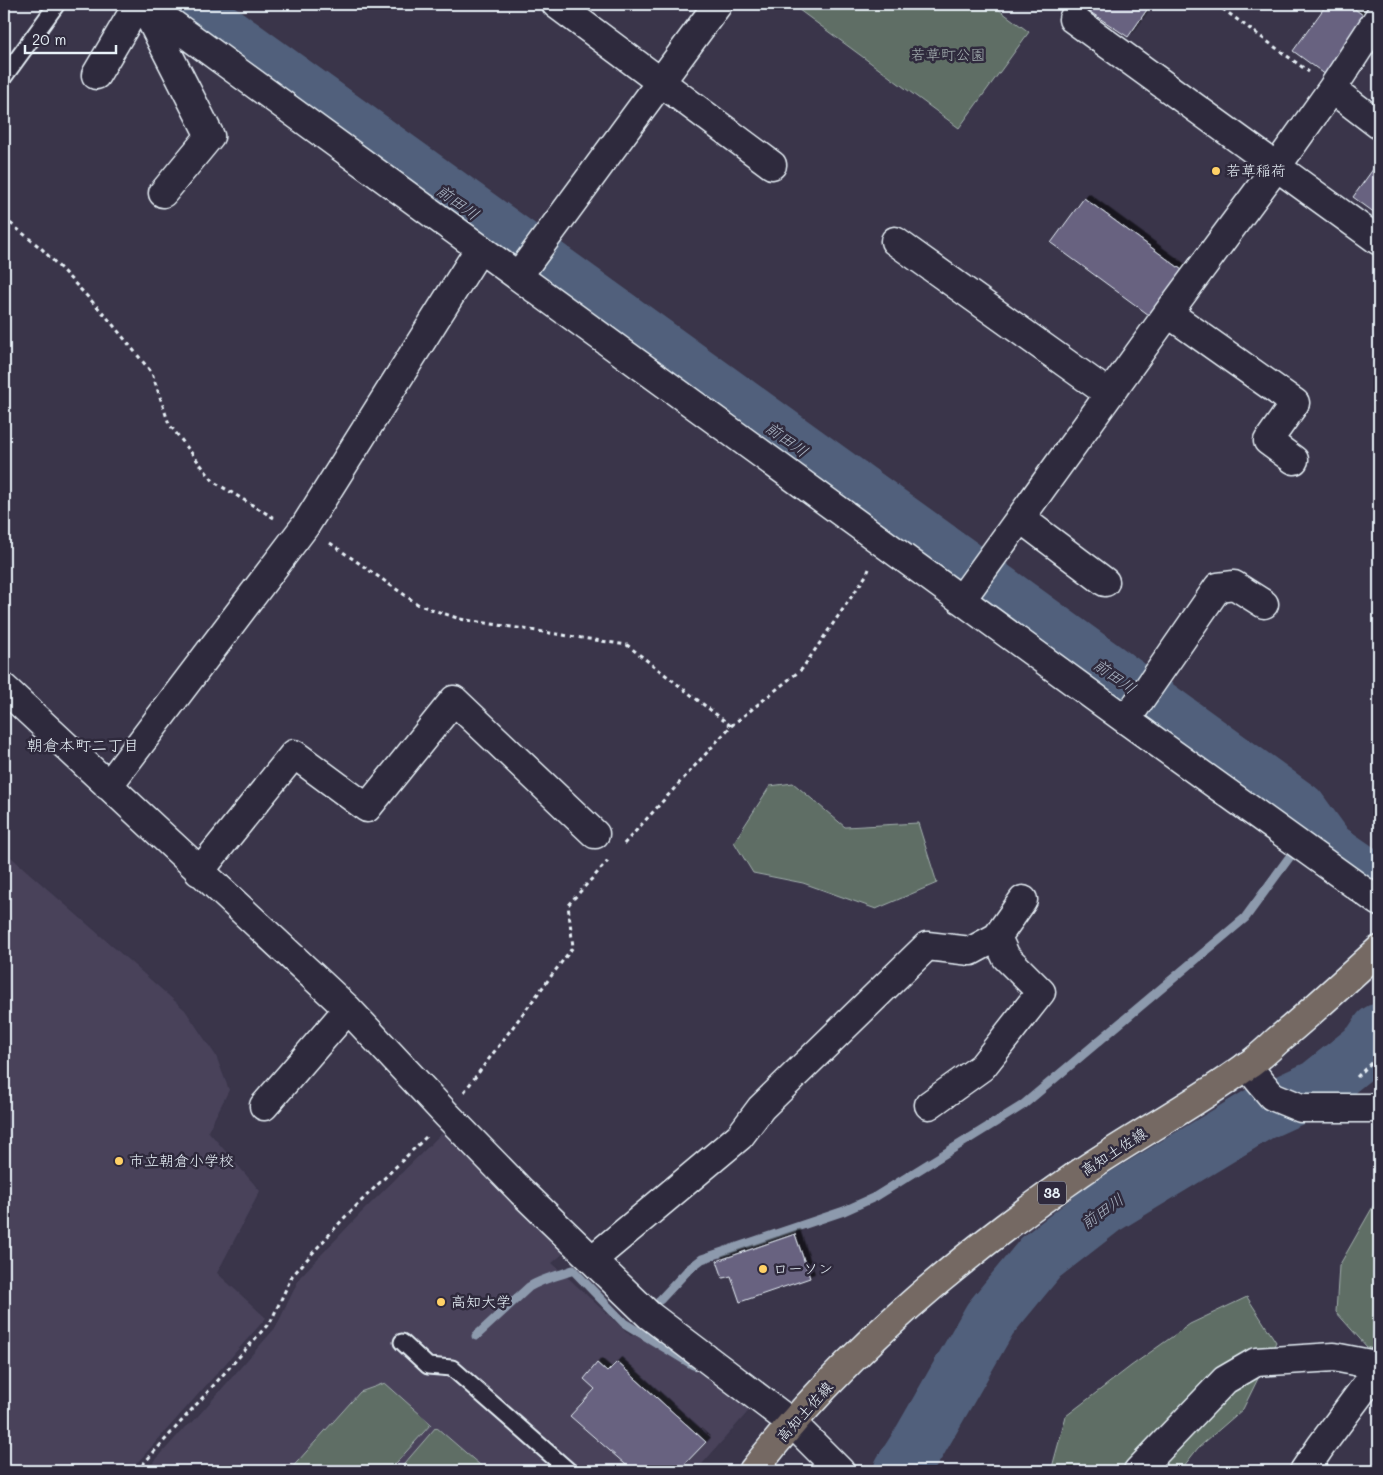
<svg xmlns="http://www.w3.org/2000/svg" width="1383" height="1475" font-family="Mali,'Klee One',sans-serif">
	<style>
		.built { fill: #48425a }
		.green { fill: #5e6e65; stroke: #a3b0ae }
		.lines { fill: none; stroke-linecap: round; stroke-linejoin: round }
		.stream { stroke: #8d9aad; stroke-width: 9 }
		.river { stroke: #51607b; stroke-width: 55 }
		.building { fill: #686280; stroke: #e8f1f8; filter: url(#shadow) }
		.service-casing { stroke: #e8f1f8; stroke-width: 19 }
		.minor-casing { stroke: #e8f1f8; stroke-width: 31 }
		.primary-casing { stroke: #e8f1f8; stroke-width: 31 }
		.path { stroke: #e8f1f8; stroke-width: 3; stroke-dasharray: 4 4; stroke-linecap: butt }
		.service { stroke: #2f2a3d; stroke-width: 15 }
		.minor { stroke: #2f2a3d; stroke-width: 28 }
		.primary { stroke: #756964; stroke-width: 28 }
		.poi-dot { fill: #ffd166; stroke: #2f2a3d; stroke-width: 2 }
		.labels { text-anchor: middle; stroke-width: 5; stroke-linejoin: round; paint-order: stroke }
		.shield { fill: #2f2a3d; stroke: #b0b5c0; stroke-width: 1 }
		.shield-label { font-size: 14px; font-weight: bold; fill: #e8f1f8 }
		.park-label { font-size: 15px; fill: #aab6b6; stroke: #2f2a3d }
		.poi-label { font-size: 15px; fill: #e8f1f8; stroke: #2f2a3d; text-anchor: start }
		.street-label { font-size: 15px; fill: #e8f1f8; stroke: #2f2a3d }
		.water-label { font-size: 16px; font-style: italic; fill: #acb7c6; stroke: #2f2a3d }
		.neighbourhood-label { font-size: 16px; fill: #e8f1f8; stroke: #2f2a3d }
	</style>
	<defs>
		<filter id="shadow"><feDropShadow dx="4.5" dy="-4.5" stdDeviation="0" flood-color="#0009"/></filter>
	</defs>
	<rect width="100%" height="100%" fill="#3a354a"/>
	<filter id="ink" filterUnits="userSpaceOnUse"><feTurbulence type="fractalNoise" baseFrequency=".02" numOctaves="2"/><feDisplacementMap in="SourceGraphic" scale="10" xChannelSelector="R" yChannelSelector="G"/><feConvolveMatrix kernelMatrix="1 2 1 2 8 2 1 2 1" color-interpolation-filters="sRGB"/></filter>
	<g filter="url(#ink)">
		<path class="built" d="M 4,851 L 185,1010 L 216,1056 L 229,1090 L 208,1131 L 260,1191 L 217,1273 L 266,1318 L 130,1471 L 4,1471 Z
			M 441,1134 L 455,1136 L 565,1252 L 552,1263 L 631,1336 L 637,1334 L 689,1367 L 717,1375 L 753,1406 L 696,1471 L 146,1471 L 185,1427 L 192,1423 L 276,1327 L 300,1277 L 362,1212 Z"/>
		<path class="green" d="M 791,4 L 991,4 L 1029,32 L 959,128 Z
			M 793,783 L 845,827 L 918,823 L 937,883 L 876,909 L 803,883 L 753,873 L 734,842 L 770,786 Z
			M 1379,1196 L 1379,1351 L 1367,1347 L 1336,1312 L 1339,1266 Z
			M 1247,1297 L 1276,1342 L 1243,1409 L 1198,1448 L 1180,1471 L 1051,1471 L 1066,1416 L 1131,1366 L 1190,1324 Z
			M 385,1383 L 431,1424 L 389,1471 L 289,1471 L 360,1392 Z
			M 436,1427 L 487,1471 L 398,1471 Z"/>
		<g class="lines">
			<path class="stream" d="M 660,1300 L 689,1269 L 702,1259 L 844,1211 L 875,1197 L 1023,1105 L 1245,918 L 1291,855
				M 476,1336 L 529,1287 C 543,1278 558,1276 573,1270 L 624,1323 L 693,1365 L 698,1366"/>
			<path class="river" d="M 184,4 L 1299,809 L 1328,849 L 1379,884
				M 901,1471 L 919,1443 L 990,1319 L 1041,1257 L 1104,1208 L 1259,1114 L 1318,1087 L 1369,1046 L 1379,1031"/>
		</g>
		<path class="building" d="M 1078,4 L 1151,4 L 1128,37 Z
			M 1327,4 L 1348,4 L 1367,18 L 1326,75 L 1293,51 Z
			M 1379,161 L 1379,216 L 1353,197 Z
			M 1084,198 L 1182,270 L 1149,315 L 1051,243 Z
			M 795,1234 L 810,1278 L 740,1302 L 731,1276 L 723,1278 L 717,1261 Z
			M 617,1362 L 706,1442 L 678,1471 L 633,1471 L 570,1416 L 595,1389 L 584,1379 L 597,1363 L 607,1372 Z"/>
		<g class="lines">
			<defs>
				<path id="service" d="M 4,77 L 57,4
					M 402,1342 L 428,1366 L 452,1368 L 569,1471"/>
				<path id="minor" d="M 145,4 L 1126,720 L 1379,902
					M 556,4 L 772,165
					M 143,5 L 210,136 L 163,193
					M 1073,19 L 1379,241
					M 96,75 L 138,4
					M 1332,89 L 1379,125
					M 895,241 L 1109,394
					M 518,276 L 718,4
					M 1168,313 L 1295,403 L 1268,441 L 1294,460
					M 1020,518 L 1105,582
					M 961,600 L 1168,313 L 1277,166 L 1332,89 L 1379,17
					M 4,688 L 348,1009 L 447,1115 L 522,1192 L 649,1315 L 793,1424 L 840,1471
					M 1126,720 L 1218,587 L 1234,585 L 1264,604
					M 108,786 L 305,526 L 480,248
					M 199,872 L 294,754 L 367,808 L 454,700 L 595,834
					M 1247,1066 L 1272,1096 L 1301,1108 L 1379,1108
					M 929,1105 L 982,1067 L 1041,992 L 1006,957 L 997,937
					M 264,1106 L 348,1009
					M 592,1260 L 740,1136 L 761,1108 L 927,946 L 971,951 L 997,937 L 1023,900
					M 1138,1471 L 1225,1380 L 1256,1362 L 1334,1357 L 1370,1364 L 1370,1380 L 1321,1446 L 1304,1471"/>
				<path id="primary" d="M 753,1471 C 842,1355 960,1256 1080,1173 C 1135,1136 1193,1105 1247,1066 C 1258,1059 1268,1049 1278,1040 C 1313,1011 1346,980 1379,950"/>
			</defs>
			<use href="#service" class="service-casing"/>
			<use href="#minor" class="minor-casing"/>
			<use href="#primary" class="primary-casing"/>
			<path class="path" d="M 1216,4 L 1309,72
				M 4,218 L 42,249 L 105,315 L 152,373 L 169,424 L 214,482 L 274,518
				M 330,543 L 419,605 L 460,619 L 627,645 L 731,726 L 623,845
				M 731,726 L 802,669 L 867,574 L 869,569
				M 1357,1077 L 1379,1055
				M 464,1092 L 573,947 L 568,905 L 608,861
				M 137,1471 L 271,1321 L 292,1276 L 345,1217 L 428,1135"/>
			<use href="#service" class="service"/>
			<use href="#minor" class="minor"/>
			<use href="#primary" class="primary"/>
		</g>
	</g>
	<g class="poi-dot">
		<circle cx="1216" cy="171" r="5"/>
		<circle cx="119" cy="1161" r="5"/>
		<circle cx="763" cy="1269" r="5"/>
		<circle cx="441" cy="1302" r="5"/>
	</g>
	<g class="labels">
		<rect class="shield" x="1038" y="1181.5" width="28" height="23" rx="4"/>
		<g class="shield-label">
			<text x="1052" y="1198">38</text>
		</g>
		<g class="park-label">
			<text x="948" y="60">若草町公園</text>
		</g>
		<g class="poi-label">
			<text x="1226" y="176">若草稲荷</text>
			<text x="129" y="1166">市立朝倉小学校</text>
			<text x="773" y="1274">ローソン</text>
			<text x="451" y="1307">高知大学</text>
		</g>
		<g class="street-label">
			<text transform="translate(1114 1152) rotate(-33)" y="5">高知土佐線</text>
			<text transform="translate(805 1412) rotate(-48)" y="5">高知土佐線</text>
		</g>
		<g class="water-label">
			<text transform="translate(458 202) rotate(36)" y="6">前田川</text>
			<text transform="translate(787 439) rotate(36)" y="6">前田川</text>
			<text transform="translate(1115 676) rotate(36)" y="6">前田川</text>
			<text transform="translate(1102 1211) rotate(-35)" y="6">前田川</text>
		</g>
		<g class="neighbourhood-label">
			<text x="83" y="751">朝倉本町二丁目</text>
		</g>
	</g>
	<rect width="1383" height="1475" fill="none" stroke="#2f2a3d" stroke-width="20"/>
	<rect x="10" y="10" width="1363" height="1455" fill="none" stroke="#e8f1f8" stroke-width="2" filter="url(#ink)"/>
	<path d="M25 45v8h91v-8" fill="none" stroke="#e8f1f8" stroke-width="2.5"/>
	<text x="32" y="45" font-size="15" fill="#e8f1f8" stroke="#2f2a3d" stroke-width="4" paint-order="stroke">20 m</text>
</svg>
